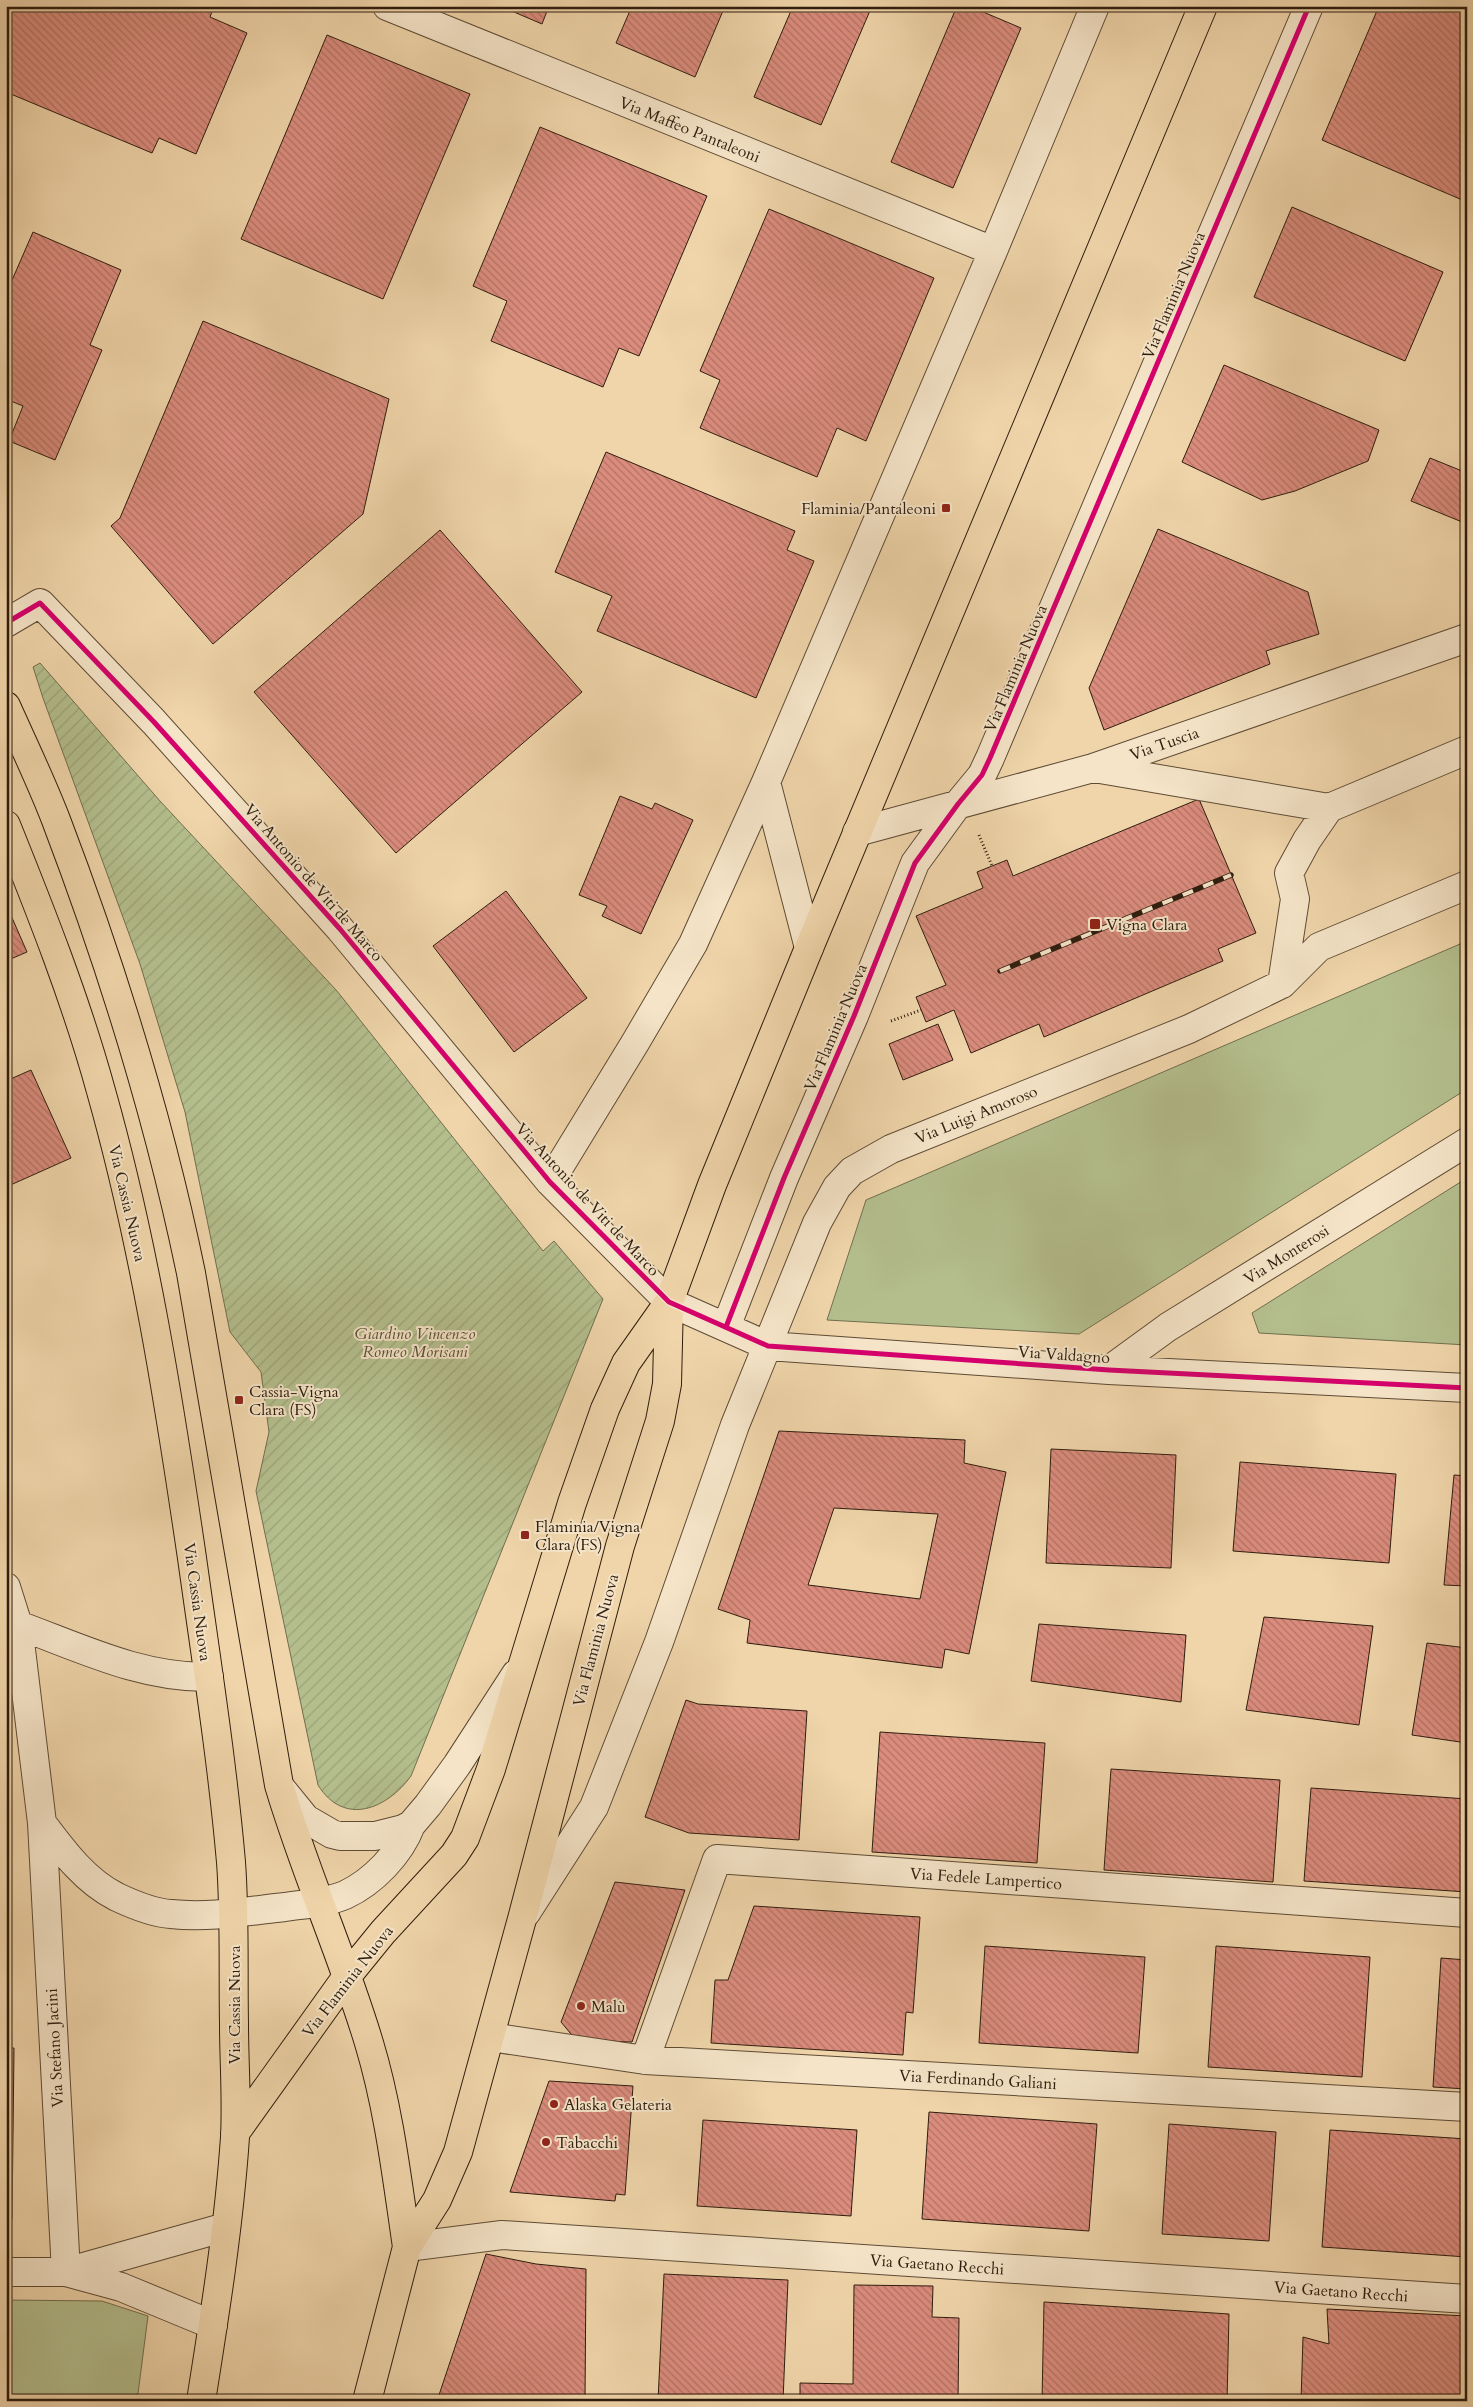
<svg xmlns="http://www.w3.org/2000/svg" width="1473" height="2407" font-family="Cardo,serif">
	<style>
		.green { fill: #b4be8d; stroke: #716e4e }
		.garden { fill: url(#garden-furrows); stroke: #716e4e }
		.building { fill: url(#building-back-hatch); stroke: #2e1d0e; fill-rule: evenodd }
		.lines { fill: none; stroke-linecap: round; stroke-linejoin: round }
		.minor-casing { stroke: #5e4b35; stroke-width: 30 }
		.major-casing { stroke: #2e1d0e; stroke-width: 30 }
		.path { stroke: #2e1d0e; stroke-width: 3; stroke-dasharray: 1 2.5; stroke-linecap: butt }
		.minor { stroke: #f5e4c8; stroke-width: 28 }
		.major { stroke: #f0d5aa; stroke-width: 28 }
		.rail-casing { stroke: #2e1d0e; stroke-width: 5.5 }
		.rail { stroke: #f5e4c8; stroke-width: 4; stroke-dasharray: 11; stroke-linecap: butt }
		.cycleway-casing { stroke: #f5e4c8; stroke-width: 8 }
		.cycleway { stroke: #d6006c; stroke-width: 5 }
		.poi-dot { fill: #8f2418; stroke: #f5e4c8; stroke-width: 2 }
		.labels { text-anchor: middle; stroke-width: 4; stroke-linejoin: round; paint-order: stroke }
		.street-label { font-size: 16px; fill: #2e1d0e; stroke: #f5e4c8 }
		.poi-label { font-size: 16px; fill: #2e1d0e; stroke: #f5e4c8; text-anchor: start }
		.park-label { font-size: 16px; font-style: italic; fill: #564d34; stroke: #f5e4c8 }
	</style>
	<defs>
		<pattern id="garden-furrows" width="10" height="10" patternUnits="userSpaceOnUse" patternTransform="scale(1.25)"><rect width="10" height="10" fill="#b4be8d"/><path d="M-1 1l2-2M0 10L10 0M9 11l2-2" fill="none" stroke="#9ba378"/></pattern>
		<pattern id="building-back-hatch" width="6" height="6" patternUnits="userSpaceOnUse" patternTransform="scale(1.25)"><rect width="6" height="6" fill="#db8c7d"/><path d="M-1 5l2 2M0 0l6 6M5-1l2 2" fill="none" stroke="#b27265"/></pattern>
	</defs>
	<rect width="100%" height="100%" fill="#f0d5aa"/>
	<filter id="stains"><feTurbulence type="fractalNoise" baseFrequency=".004" numOctaves="4"/><feColorMatrix values="0 0 0 0 .2 0 0 0 0 .09 0 0 0 0 .02 0 0 0 .5 -.17"/></filter>
	<radialGradient id="worn" r=".72"><stop offset=".6" stop-color="#630" stop-opacity="0"/><stop offset="1" stop-color="#630" stop-opacity=".3"/></radialGradient>
	<path class="green" d="M 1467,941 L 1467,1089 L 1079,1334 L 827,1320 L 866,1200 Z
		M 1467,1178 L 1467,1345 L 1259,1333 L 1252,1313 Z
		M 6,2300 L 102,2301 L 148,2316 L 137,2401 L 6,2401 Z"/>
	<path class="garden" d="M 40,663 L 160,801 L 337,991 L 543,1251 L 554,1241 L 603,1299 L 411,1776 C 387,1809 344,1827 318,1785 L 256,1491 L 269,1432 L 261,1372 L 230,1332 L 185,1112 L 140,964 L 43,698 L 33,667 Z"/>
	<path class="building" d="M 6,6 L 214,6 L 210,17 L 247,33 L 196,154 L 159,138 L 152,153 L 6,92 Z
		M 500,6 L 549,6 L 542,24 Z
		M 632,6 L 725,6 L 695,77 L 616,43 Z
		M 793,6 L 872,6 L 821,125 L 754,97 Z
		M 957,6 L 969,6 L 1021,28 L 953,188 L 891,162 Z
		M 1379,6 L 1460,6 L 1467,9 L 1467,202 L 1322,140 Z
		M 327,35 L 470,94 L 383,299 L 241,239 Z
		M 540,127 L 707,196 L 639,356 L 619,348 L 603,387 L 491,341 L 507,301 L 473,286 Z
		M 1292,207 L 1443,272 L 1405,361 L 1254,297 Z
		M 769,209 L 934,278 L 866,441 L 837,428 L 817,477 L 700,428 L 720,380 L 700,371 Z
		M 33,232 L 121,270 L 90,345 L 102,350 L 55,460 L 9,441 L 23,406 L 6,399 L 6,294 Z
		M 203,321 L 389,399 L 363,514 L 213,644 L 111,526 L 120,518 Z
		M 1224,365 L 1379,430 L 1368,461 L 1295,491 L 1262,500 L 1182,462 Z
		M 606,452 L 795,531 L 787,550 L 814,561 L 756,698 L 597,631 L 612,596 L 555,572 Z
		M 1430,458 L 1467,473 L 1467,524 L 1411,501 Z
		M 1158,529 L 1308,592 L 1319,634 L 1266,651 L 1270,664 L 1104,730 L 1089,688 Z
		M 440,530 L 582,692 L 396,853 L 254,692 Z
		M 620,796 L 652,809 L 655,803 L 693,820 L 641,934 L 602,916 L 607,906 L 579,895 Z
		M 1199,799 L 1256,933 L 1218,949 L 1223,961 L 1044,1037 L 1039,1024 L 971,1053 L 954,1010 L 926,1022 L 916,997 L 946,985 L 916,916 L 983,888 L 977,872 L 1007,860 L 1013,876 Z
		M 506,891 L 587,998 L 514,1052 L 433,946 Z
		M 6,904 L 27,952 L 6,961 Z
		M 938,1024 L 953,1060 L 903,1080 L 889,1044 Z
		M 31,1070 L 71,1158 L 6,1187 L 6,1081 Z
		M 779,1431 L 965,1440 L 964,1463 L 1006,1472 L 969,1654 L 945,1649 L 942,1668 L 747,1643 L 750,1620 L 718,1609 ZM 834,1508 L 938,1514 L 920,1599 L 808,1585 Z
		M 1051,1449 L 1176,1455 L 1171,1568 L 1046,1563 Z
		M 1240,1462 L 1396,1474 L 1389,1563 L 1233,1551 Z
		M 1454,1475 L 1467,1476 L 1467,1586 L 1444,1585 Z
		M 1264,1617 L 1373,1626 L 1359,1725 L 1246,1710 Z
		M 1039,1624 L 1186,1635 L 1181,1702 L 1031,1681 Z
		M 1427,1643 L 1467,1648 L 1467,1743 L 1412,1735 Z
		M 686,1700 L 698,1704 L 807,1711 L 799,1840 L 689,1833 L 645,1817 Z
		M 880,1732 L 1045,1743 L 1037,1863 L 872,1852 Z
		M 1111,1769 L 1280,1780 L 1273,1882 L 1104,1870 Z
		M 1311,1788 L 1467,1799 L 1467,1892 L 1304,1881 Z
		M 615,1882 L 685,1890 L 632,2042 L 576,2040 L 561,2022 Z
		M 754,1906 L 920,1917 L 913,2013 L 906,2012 L 903,2055 L 711,2043 L 715,1980 L 728,1980 Z
		M 985,1946 L 1145,1957 L 1138,2053 L 979,2043 Z
		M 1216,1946 L 1370,1957 L 1362,2077 L 1208,2067 Z
		M 1441,1958 L 1467,1960 L 1467,2089 L 1433,2087 Z
		M 6,2048 L 14,2048 L 12,2219 L 6,2219 Z
		M 549,2081 L 633,2086 L 625,2195 L 616,2194 L 615,2201 L 510,2192 Z
		M 929,2112 L 1097,2124 L 1089,2231 L 922,2219 Z
		M 703,2120 L 857,2130 L 851,2216 L 697,2206 Z
		M 1169,2124 L 1276,2132 L 1269,2241 L 1162,2234 Z
		M 1330,2130 L 1467,2139 L 1467,2257 L 1322,2247 Z
		M 486,2254 L 536,2264 L 586,2269 L 585,2401 L 437,2401 Z
		M 664,2274 L 788,2280 L 783,2401 L 658,2401 Z
		M 854,2285 L 933,2286 L 932,2317 L 959,2318 L 958,2401 L 800,2401 L 800,2383 L 853,2384 Z
		M 1044,2302 L 1229,2314 L 1227,2401 L 1042,2401 Z
		M 1327,2309 L 1467,2316 L 1467,2401 L 1301,2401 L 1303,2337 L 1329,2344 Z"/>
	<g class="lines">
		<defs>
			<path id="minor" d="M 387,6 L 993,251
				M 6,623 L 40,603 L 154,722 L 340,929 L 550,1182 L 669,1302 L 768,1346 L 1109,1370 L 1467,1388
				M 1467,750 L 1329,808 L 1307,840 L 1289,873 L 1295,899 L 1282,984 L 1319,947 L 1467,885
				M 1094,768 L 1329,808
				M 766,782 L 809,948
				M 857,832 L 1093,768 L 1467,638
				M 550,1182 L 635,1043 L 693,944 L 766,782 L 993,251 L 1095,6
				M 726,1327 L 784,1178 L 854,1016 L 915,863 L 958,804 L 982,775 L 990,758 L 1309,6
				M 1109,1370 L 1168,1327 L 1467,1142
				M 6,1587 L 18,1625 L 42,1823 L 66,2272
				M 18,1625 C 81,1648 141,1678 209,1677
				M 280,1787 L 306,1819 L 332,1834 L 340,1836 L 375,1836 L 403,1829 L 411,1825 L 428,1805 L 457,1765 L 516,1674
				M 42,1823 C 63,1851 85,1881 117,1897 C 134,1905 153,1913 171,1914 C 209,1918 248,1911 285,1907 C 305,1904 326,1903 345,1895 C 373,1882 400,1854 411,1825
				M 526,1913 L 594,1807 L 659,1642 L 735,1425 L 817,1223 L 837,1187 L 852,1171 L 891,1149 L 1189,1029 L 1282,984
				M 490,2037 L 645,2060 L 1467,2107
				M 645,2060 L 717,1859 L 1467,1913
				M 407,2247 L 502,2235 L 1467,2299
				M 6,2272 L 66,2272 L 121,2287 L 213,2325
				M 66,2272 L 226,2227"/>
			<path id="major" d="M 6,706 C 23,744 41,781 56,820 C 112,967 159,1118 191,1273 L 279,1785 C 305,1873 343,1956 369,2043 C 389,2109 397,2179 407,2247
				M 6,825 C 41,912 76,1000 101,1091 C 144,1243 169,1401 192,1558 C 206,1659 222,1760 231,1862 C 235,1916 233,1970 234,2024 C 234,2061 237,2099 235,2137 C 229,2225 215,2313 201,2401
				M 235,2133 L 348,1975 L 383,1932 L 454,1855 L 465,1838 L 491,1769 L 572,1503 L 605,1409 L 626,1363 L 669,1302 L 712,1185 L 809,948 L 1203,6
				M 367,2401 L 407,2247 L 437,2200 L 458,2152 L 522,1919 L 620,1546 L 660,1421 L 667,1384 L 669,1302"/>
		</defs>
		<use href="#minor" class="minor-casing"/>
		<use href="#major" class="major-casing"/>
		<path class="path" d="M 979,835 L 992,866
			M 891,1021 L 921,1010"/>
		<use href="#minor" class="minor"/>
		<use href="#major" class="major"/>
		<defs>
			<path id="rail" d="M 1000,971 L 1231,875"/>
		</defs>
		<use href="#rail" class="rail-casing"/>
		<use href="#rail" class="rail"/>
		<defs>
			<path id="cycleway" d="M 6,623 L 40,603 L 154,722 L 340,929 L 550,1182 L 669,1302 L 768,1346 L 1109,1370 L 1467,1388
				M 726,1327 L 784,1178 L 854,1016 L 915,863 L 958,804 L 982,775 L 990,758 L 1309,6"/>
		</defs>
		<use href="#cycleway" class="cycleway-casing"/>
		<use href="#cycleway" class="cycleway"/>
	</g>
	<g class="poi-dot">
		<rect x="941" y="503" width="10" height="10" rx="2.5"/>
		<rect x="1089" y="918" width="12" height="12" rx="2.5"/>
		<rect x="234" y="1395" width="10" height="10" rx="2.5"/>
		<rect x="520" y="1530" width="10" height="10" rx="2.5"/>
		<circle cx="581" cy="2006" r="5"/>
		<circle cx="554" cy="2104" r="5"/>
		<circle cx="546" cy="2142" r="5"/>
	</g>
	<g class="labels">
		<g class="street-label">
			<text transform="translate(690 129) rotate(22)" y="6">Via Maffeo Pantaleoni</text>
			<text transform="translate(1173 295) rotate(-67)" y="6">Via Flaminia Nuova</text>
			<text transform="translate(1015 668) rotate(-67)" y="6">Via Flaminia Nuova</text>
			<text transform="translate(1164 743) rotate(-19)" y="6">Via Tuscia</text>
			<text transform="translate(314 882) rotate(49)" y="6">Via Antonio de Viti de Marco</text>
			<text transform="translate(835 1027) rotate(-67)" y="6">Via Flaminia Nuova</text>
			<text transform="translate(976 1114) rotate(-22)" y="6">Via Luigi Amoroso</text>
			<text transform="translate(588 1199) rotate(47)" y="6">Via Antonio de Viti de Marco</text>
			<text transform="translate(128 1203) rotate(77)" y="6">Via Cassia Nuova</text>
			<text transform="translate(1286 1254) rotate(-32)" y="6">Via Monterosi</text>
			<text transform="translate(1064 1354) rotate(4)" y="6">Via Valdagno</text>
			<text transform="translate(198 1602) rotate(82)" y="6">Via Cassia Nuova</text>
			<text transform="translate(595 1640) rotate(-75)" y="6">Via Flaminia Nuova</text>
			<text transform="translate(986 1878) rotate(4)" y="6">Via Fedele Lampertico</text>
			<text transform="translate(347 1981) rotate(-52)" y="6">Via Flaminia Nuova</text>
			<text transform="translate(234 2005) rotate(-90)" y="6">Via Cassia Nuova</text>
			<text transform="translate(54 2048) rotate(-93)" y="6">Via Stefano Jacini</text>
			<text transform="translate(978 2079) rotate(3)" y="6">Via Ferdinando Galiani</text>
			<text transform="translate(937 2264) rotate(4)" y="6">Via Gaetano Recchi</text>
			<text transform="translate(1341 2291) rotate(4)" y="6">Via Gaetano Recchi</text>
		</g>
		<g class="poi-label">
			<text x="936" y="514" text-anchor="end">Flaminia/Pantaleoni</text>
			<text x="1106" y="930">Vigna Clara</text>
			<text x="249" y="1397">Cassia-Vigna<tspan x="249" dy="18">Clara (FS)</tspan></text>
			<text x="535" y="1532">Flaminia/Vigna<tspan x="535" dy="18">Clara (FS)</tspan></text>
			<text x="591" y="2012">Malù</text>
			<text x="564" y="2110">Alaska Gelateria</text>
			<text x="556" y="2148">Tabacchi</text>
		</g>
		<g class="park-label">
			<text x="415" y="1339">Giardino Vincenzo<tspan x="415" dy="18">Romeo Morisani</tspan></text>
		</g>
	</g>
	<rect width="1473" height="2407" fill="none" stroke="#f0d5aa" stroke-width="25"/>
	<rect x="8" y="8" width="1458" height="2392" fill="none" stroke="#2e1d0e" stroke-width="2.5"/>
	<rect x="12" y="12" width="1448" height="2382" fill="none" stroke="#2e1d0e"/>
	<rect width="100%" height="100%" filter="url(#stains)"/>
	<rect width="100%" height="100%" fill="url(#worn)"/>
</svg>
